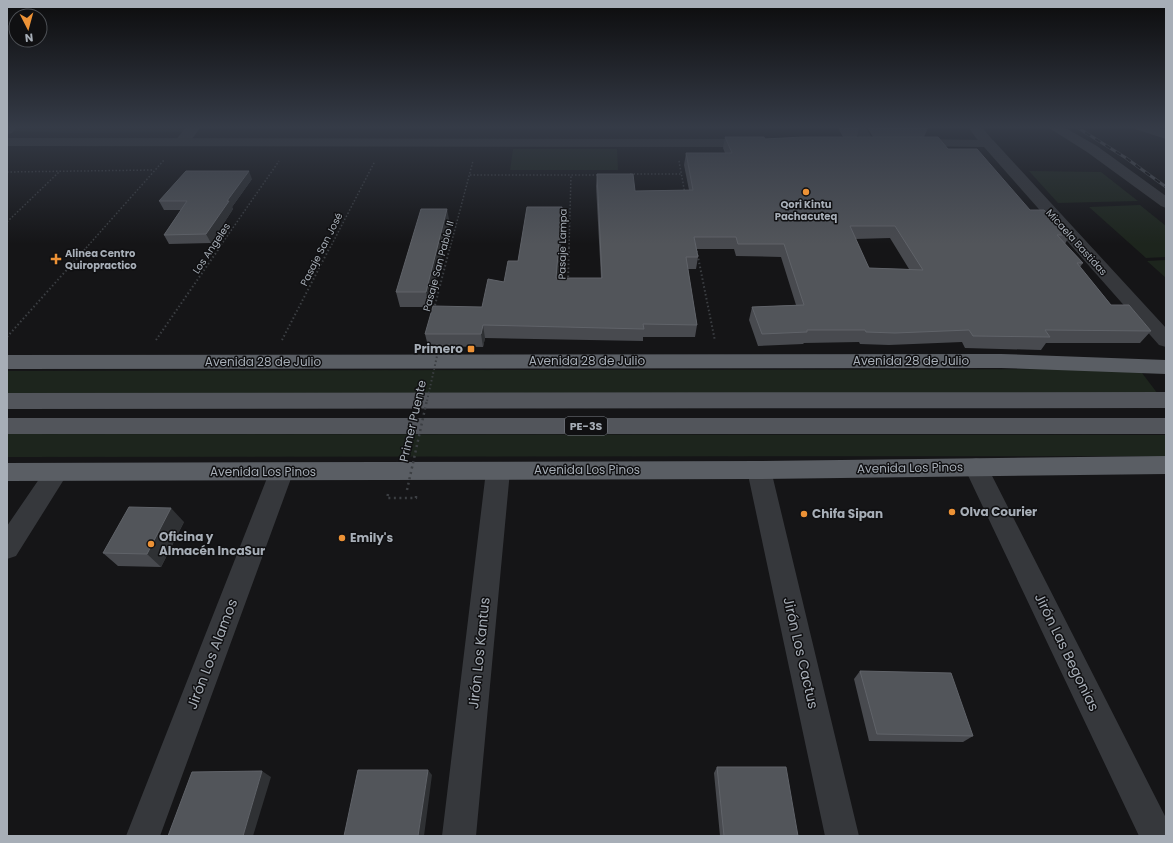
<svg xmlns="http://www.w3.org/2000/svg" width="1173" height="843" font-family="Poppins,sans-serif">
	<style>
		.built { fill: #212124 }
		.green { fill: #1d251d }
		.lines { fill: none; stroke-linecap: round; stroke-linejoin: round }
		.path-far2 { stroke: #3c3f43; stroke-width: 1.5; stroke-dasharray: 1.5 2; stroke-linecap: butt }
		.path-far1 { stroke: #3c3f43; stroke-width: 2; stroke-dasharray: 1.5 2.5; stroke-linecap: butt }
		.path { stroke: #3c3f43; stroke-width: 2.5; stroke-dasharray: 2 3.5; stroke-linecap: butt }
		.minor { fill: #36383c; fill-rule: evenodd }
		.tertiary { fill: #36383c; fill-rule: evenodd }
		.primary { fill: #52555b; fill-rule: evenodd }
		.trunk { fill: #5a5e64; fill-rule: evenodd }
		.rail-casing { stroke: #494c51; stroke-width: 3 }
		.rail { stroke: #101012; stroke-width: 2; stroke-dasharray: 6; stroke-linecap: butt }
		.path-bridge-far1 { stroke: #3c3f43; stroke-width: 2; stroke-dasharray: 1.5 2.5; stroke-linecap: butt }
		.path-bridge { stroke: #3c3f43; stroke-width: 2.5; stroke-dasharray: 2 3.5; stroke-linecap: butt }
		.wall { fill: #484a4f; fill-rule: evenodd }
		.shaded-wall { fill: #2f3134 }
		.building { fill: #52555a; stroke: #606369; fill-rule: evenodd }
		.poi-dot { fill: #ed9236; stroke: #101012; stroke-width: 1.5 }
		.labels { text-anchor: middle; stroke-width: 3; stroke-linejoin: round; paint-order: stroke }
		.far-poi-label { font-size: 10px; font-weight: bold; fill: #a7aeb7; stroke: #101012 }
		.far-street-label { font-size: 10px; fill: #a7aeb7; stroke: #101012 }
		.shield { fill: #101012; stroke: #7a7f86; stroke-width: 1 }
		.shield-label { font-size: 11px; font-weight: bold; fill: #a7aeb7 }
		.poi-label { font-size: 12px; font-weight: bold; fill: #a7aeb7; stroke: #101012; text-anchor: start }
		.street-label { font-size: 12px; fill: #a7aeb7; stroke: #101012 }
		.near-street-label { font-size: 14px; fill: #a7aeb7; stroke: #101012 }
	</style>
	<rect width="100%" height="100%" fill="#151517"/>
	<path class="built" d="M 16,126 L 190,126 L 186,132 L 75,133 L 10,131 Z"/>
	<path class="green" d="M 513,149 L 617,149 L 618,170 L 510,170 Z
		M 1029,171 L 1101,172 L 1138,201 L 1058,203 Z
		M 1140,205 L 1166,226 L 1166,257 L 1146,258 L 1089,207 Z
		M 1166,260 L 1166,278 L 1147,261 Z
		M 1139,369 L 1158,394 L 7,394 L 7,371 Z
		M 7,434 L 1166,435 L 1166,456 L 7,457 Z"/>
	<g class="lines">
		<path class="path-far2" d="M 679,161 L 685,194
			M 7,172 L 154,170
			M 630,174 L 681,174
			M 470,175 L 599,175
			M 7,222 L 60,171
			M 696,246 L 696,248
			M 86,248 L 164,160
			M 219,248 L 279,161
			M 330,248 L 375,161
			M 450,248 L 473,161
			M 569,248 L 571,175"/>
		<path class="path-far1" d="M 696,247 L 715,341
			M 568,281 L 569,247
			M 434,309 L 450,247
			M 7,337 L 87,247
			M 156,340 L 220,247
			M 282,340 L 330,247"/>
		<path class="path" d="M 388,494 L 387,498 L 416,498 L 416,495"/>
		<path class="minor" d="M 7,126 L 18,126 L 12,133 L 7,134 Z
			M 187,126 L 201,126 C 195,135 188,148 176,145 L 174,142 Z
			M 852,126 L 865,126 L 875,143 L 873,146 L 868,147 L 863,146 Z
			M 968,126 L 981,126 L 995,143 L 993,146 C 981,149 974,135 968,126 Z
			M 1046,126 L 1062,126 L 1097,146 L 1166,196 L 1166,208 L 1161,206 L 1087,152 Z
			M 976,458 L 984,460 L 1166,818 L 1166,836 L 1139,836 L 964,467 L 968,460 Z
			M 759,461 L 767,463 L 771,470 L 859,836 L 825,836 L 747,470 L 751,463 Z
			M 498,462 L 506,464 L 510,471 L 476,836 L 442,836 L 486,471 L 490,464 Z
			M 56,464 L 64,466 L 68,473 L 16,556 L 7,559 L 7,526 L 48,466 Z
			M 281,464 L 289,466 L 293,473 L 160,836 L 126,836 L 269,473 L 273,466 Z"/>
		<path class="tertiary" d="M 1134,126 L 1154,126 L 1166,130 L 1166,139 L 1135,129 Z
			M 7,138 L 754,139 L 759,140 L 761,143 L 759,146 L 754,147 L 7,146 Z
			M 912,139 L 993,140 L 1166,328 L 1166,347 L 1159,345 L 984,147 L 907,146 L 905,143 L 907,140 Z"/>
		<path class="primary" d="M 1166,392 L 1166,408 L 7,409 L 7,393 Z
			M 7,418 L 1166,418 L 1166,434 L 7,434 Z"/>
		<path class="trunk" d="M 1001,354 L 1166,360 L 1166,374 L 1001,368 L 7,369 L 7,355 Z
			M 1166,456 L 1166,474 L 759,479 L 7,481 L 7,463 L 759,461 Z"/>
		<defs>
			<path id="rail" d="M 1075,126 L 1126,158 L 1166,187"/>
		</defs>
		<use href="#rail" class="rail-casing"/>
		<use href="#rail" class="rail"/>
		<path class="path-bridge-far1" d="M 427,401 L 437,356"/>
		<path class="path-bridge" d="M 407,490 L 427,400"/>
	</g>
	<path class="wall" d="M 837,126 L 858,126 L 859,128 L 857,137 L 873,137 L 866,126 L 926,126 L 928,128 L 924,137 L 948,149 L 1030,210 L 1070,235 L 1065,244 L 1083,263 L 1080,267 L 1111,305 L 1151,331 L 1140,343 L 1046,343 L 1041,350 L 965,348 L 962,342 L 889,345 L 860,344 L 859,342 L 804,343 L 803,344 L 758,346 L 749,320 L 752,307 L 796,305 L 781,257 L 736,256 L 734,249 L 696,249 L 698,257 L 696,269 L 688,269 L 697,325 L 695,337 L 643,337 L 643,341 L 485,338 L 483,347 L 428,346 L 425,334 L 482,307 L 504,282 L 518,261 L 562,207 L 563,219 L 558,278 L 601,278 L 596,186 L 597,174 L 635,191 L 689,190 L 684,165 L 686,153 L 725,153 L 723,148 L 725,137 L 765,139 L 843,137 ZM 890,238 L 909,269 L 869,268 L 855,239 Z
		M 252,179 L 232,207 L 233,209 L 211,243 L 169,244 L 164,235 L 181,210 L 164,210 L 159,201 Z
		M 450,224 L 429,307 L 400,307 L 396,292 Z
		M 184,522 L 161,567 L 118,566 L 103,553 Z
		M 860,671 L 973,736 L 963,742 L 869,741 L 854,679 Z
		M 717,767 L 798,836 L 720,836 L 714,773 Z"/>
	<path class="shaded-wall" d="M 76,126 L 88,126 L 78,130 Z
		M 249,171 L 252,179 L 232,207 L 233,209 L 211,243 L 206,234 L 227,201 Z
		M 562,207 L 563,219 L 557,291 L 556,278 Z
		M 447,209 L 450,224 L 429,307 L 426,292 Z
		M 483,325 L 485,338 L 483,347 L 481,334 Z
		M 171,508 L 184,522 L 161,567 L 147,554 Z
		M 428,770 L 432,775 L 424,836 L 418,836 Z
		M 262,771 L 271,777 L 253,836 L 243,836 Z"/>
	<path class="building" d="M 845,126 L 858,126 L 859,128 L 846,128 Z
		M 875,126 L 926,126 L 928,128 L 876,128 Z
		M 725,137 L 764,137 L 765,139 L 803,137 L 938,137 L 948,149 L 977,149 L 1030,210 L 1044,210 L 1070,235 L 1057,235 L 1083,263 L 1077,263 L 1111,305 L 1129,305 L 1151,331 L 1045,330 L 1050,337 L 973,336 L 969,330 L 895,333 L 866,332 L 865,330 L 807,330 L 807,332 L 762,334 L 752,307 L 804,305 L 784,244 L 738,244 L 736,237 L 694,237 L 698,257 L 686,257 L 697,325 L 643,324 L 644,329 L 483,325 L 481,334 L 425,334 L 433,306 L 482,307 L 488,279 L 504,282 L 508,261 L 518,261 L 527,207 L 562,207 L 556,278 L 602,278 L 597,174 L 633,174 L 635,191 L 693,190 L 686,153 L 732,153 ZM 850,226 L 895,226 L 923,270 L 869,268 Z
		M 186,171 L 249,171 L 227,201 L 229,201 L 206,234 L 164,235 L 187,201 L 159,201 Z
		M 421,209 L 447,209 L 426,292 L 396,292 Z
		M 129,507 L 171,508 L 147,554 L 103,553 Z
		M 860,671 L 951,673 L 973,736 L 877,734 Z
		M 717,767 L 786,767 L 798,836 L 724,836 Z
		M 358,770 L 428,770 L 418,836 L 344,836 Z
		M 262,771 L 243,836 L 168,836 L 192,772 Z"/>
	<linearGradient id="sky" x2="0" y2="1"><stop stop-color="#0c0c0d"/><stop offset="0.52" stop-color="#353b47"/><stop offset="1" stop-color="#353b47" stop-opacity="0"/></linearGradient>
	<rect width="1173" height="244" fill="url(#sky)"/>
	<g class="poi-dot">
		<circle cx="806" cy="192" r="4"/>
		<path d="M54 253h4v4h4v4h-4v4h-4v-4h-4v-4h4z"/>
		<rect x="467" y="345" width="8" height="8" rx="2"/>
		<circle cx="952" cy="512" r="4"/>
		<circle cx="804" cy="514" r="4"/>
		<circle cx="342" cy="538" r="4"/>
		<circle cx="151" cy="544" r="4"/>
	</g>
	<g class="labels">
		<g class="far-poi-label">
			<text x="806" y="208">Qori Kintu<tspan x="806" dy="12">Pachacuteq</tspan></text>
			<text x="65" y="257" text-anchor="start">Alinea Centro<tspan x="65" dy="12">Quiropractico</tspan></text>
		</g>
		<g class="far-street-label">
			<text transform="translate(1077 242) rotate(48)" y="4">Micaela Bastidas</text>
			<text transform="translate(562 244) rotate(-89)" y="4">Pasaje Lampa</text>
			<text transform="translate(211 248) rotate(-56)" y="4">Los Angeles</text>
			<text transform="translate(321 249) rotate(-63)" y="4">Pasaje San José</text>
			<text transform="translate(438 266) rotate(-75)" y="4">Pasaje San Pablo II</text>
		</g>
		<rect class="shield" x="565" y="417" width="42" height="18" rx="3"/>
		<g class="shield-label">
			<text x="586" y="430">PE-3S</text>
		</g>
		<g class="poi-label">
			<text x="463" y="353" text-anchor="end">Primero</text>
			<text x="960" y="516">Olva Courier</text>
			<text x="812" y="518">Chifa Sipan</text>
			<text x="159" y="541">Oficina y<tspan x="159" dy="14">Almacén IncaSur</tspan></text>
			<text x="350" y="542">Emily's</text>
		</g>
		<g class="street-label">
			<text x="587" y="365">Avenida 28 de Julio</text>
			<text x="911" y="365">Avenida 28 de Julio</text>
			<text x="263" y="366">Avenida 28 de Julio</text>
			<text transform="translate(413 421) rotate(-77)" y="4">Primer Puente</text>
			<text transform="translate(910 468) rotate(-1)" y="4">Avenida Los Pinos</text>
			<text x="587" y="474">Avenida Los Pinos</text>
			<text x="263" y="476">Avenida Los Pinos</text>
		</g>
		<g class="near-street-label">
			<text transform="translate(1067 652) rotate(64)" y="5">Jirón Las Begonias</text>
			<text transform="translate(479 653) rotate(-84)" y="5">Jirón Los Kantus</text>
			<text transform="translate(801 653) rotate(77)" y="5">Jirón Los Cactus</text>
			<text transform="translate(212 654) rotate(-69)" y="5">Jirón Los Alamos</text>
		</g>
	</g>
	<rect width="1173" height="843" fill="none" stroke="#a7aeb7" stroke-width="16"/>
	<g transform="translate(28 28) rotate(174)"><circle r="19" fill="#101012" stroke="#4c4f54"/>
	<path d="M0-3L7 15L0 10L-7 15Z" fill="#ed9236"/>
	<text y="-6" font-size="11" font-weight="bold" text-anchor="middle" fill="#a7aeb7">N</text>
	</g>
</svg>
